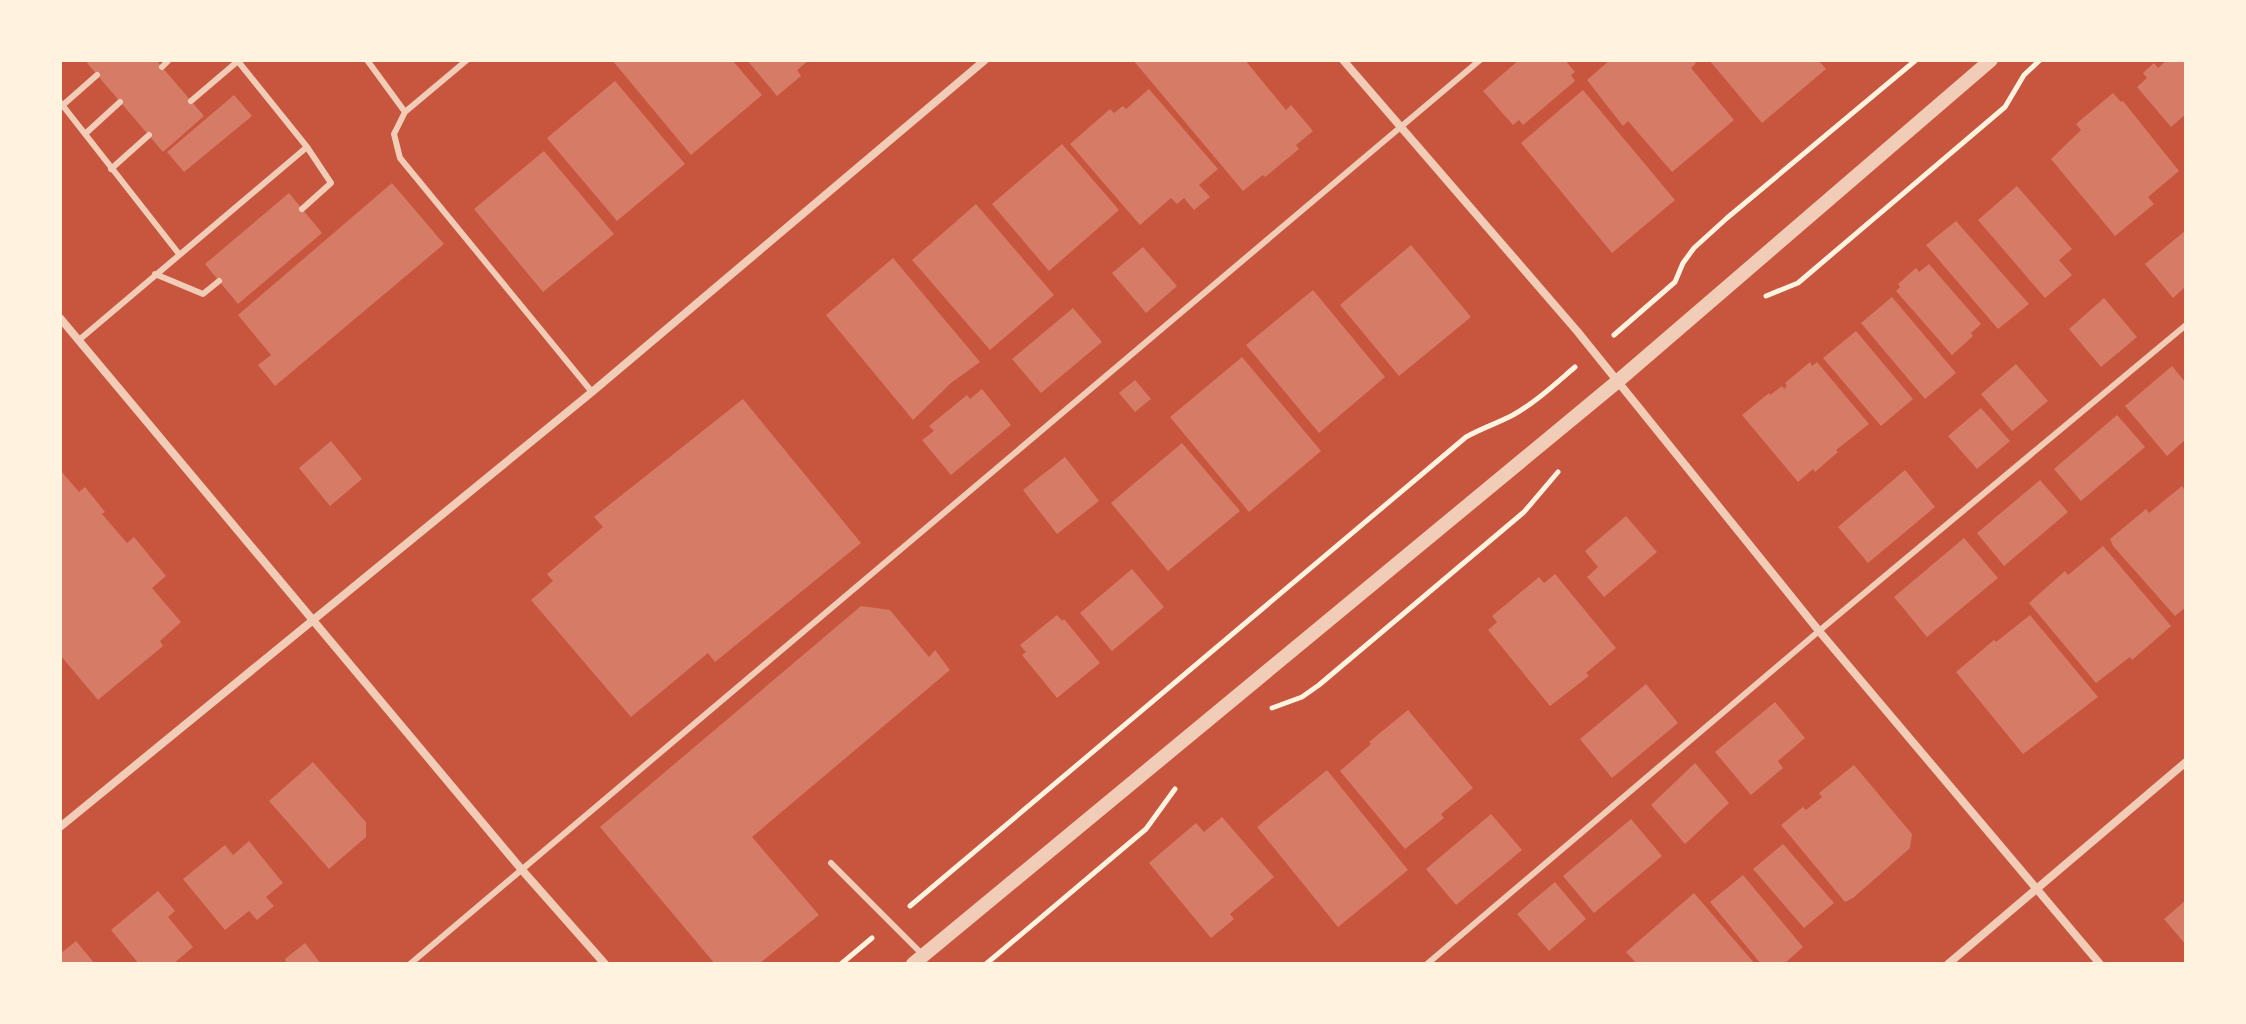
<svg xmlns="http://www.w3.org/2000/svg" width="2246" height="1024" font-family="Figtree,sans-serif">
	<style>
		.building { fill: #d67c66 }
		.lines { fill: none; stroke-linecap: round; stroke-linejoin: round }
		.path { stroke: #fff3e0; stroke-width: 5 }
		.service { stroke: #f1ccb7; stroke-width: 6 }
		.minor { stroke: #f1ccb7; stroke-width: 8 }
		.tertiary { stroke: #f1ccb7; stroke-width: 14 }
	</style>
	<rect width="100%" height="100%" fill="#c8553d"/>
	<path class="building" d="M 91,60 L 156,60 L 204,116 L 163,152 L 87,63 Z
		M 612,60 L 732,60 L 762,95 L 691,155 Z
		M 747,60 L 809,60 L 797,70 L 801,76 L 777,96 Z
		M 1133,60 L 1245,60 L 1286,110 L 1291,105 L 1313,131 L 1296,145 L 1299,149 L 1265,177 L 1263,175 L 1243,191 Z
		M 1519,60 L 1565,60 L 1575,72 L 1571,75 L 1575,81 L 1523,125 L 1519,120 L 1513,125 L 1483,91 Z
		M 1610,60 L 1693,60 L 1696,63 L 1691,68 L 1734,120 L 1672,172 L 1628,121 L 1623,126 L 1587,80 Z
		M 1709,60 L 1818,60 L 1826,69 L 1762,123 Z
		M 2167,60 L 2186,60 L 2186,114 L 2171,127 L 2137,87 L 2147,78 L 2143,73 L 2154,63 L 2158,68 Z
		M 615,81 L 685,164 L 617,221 L 547,138 Z
		M 1149,89 L 1218,169 L 1199,185 L 1210,197 L 1194,210 L 1184,198 L 1177,204 L 1171,198 L 1140,225 L 1070,144 L 1110,109 L 1114,113 L 1123,106 L 1126,109 Z
		M 1583,90 L 1675,200 L 1612,253 L 1521,143 Z
		M 2113,93 L 2121,102 L 2123,101 L 2179,171 L 2148,197 L 2154,204 L 2115,236 L 2051,159 L 2081,130 L 2076,124 Z
		M 234,95 L 252,116 L 184,172 L 167,152 Z
		M 1062,144 L 1119,210 L 1049,271 L 992,204 Z
		M 544,151 L 614,234 L 543,292 L 474,209 Z
		M 392,183 L 444,244 L 275,386 L 258,365 L 271,355 L 238,315 Z
		M 2017,186 L 2072,249 L 2059,260 L 2072,275 L 2045,298 L 1978,220 Z
		M 289,193 L 322,233 L 238,304 L 205,264 Z
		M 976,204 L 1054,295 L 990,350 L 912,260 Z
		M 1956,221 L 2029,304 L 1998,329 L 1926,245 Z
		M 2186,230 L 2186,286 L 2173,298 L 2145,264 Z
		M 1411,245 L 1471,317 L 1399,376 L 1340,305 Z
		M 1143,247 L 1177,286 L 1146,313 L 1112,273 Z
		M 893,258 L 980,362 L 951,383 L 913,420 L 826,315 Z
		M 1929,264 L 1981,324 L 1971,333 L 1973,336 L 1952,355 L 1896,291 L 1900,287 L 1898,284 L 1916,268 L 1919,272 Z
		M 1313,290 L 1385,377 L 1319,433 L 1246,345 Z
		M 1892,297 L 1956,373 L 1925,399 L 1861,323 Z
		M 2104,298 L 2137,337 L 2101,367 L 2069,329 Z
		M 1073,308 L 1102,342 L 1041,393 L 1012,359 Z
		M 1856,331 L 1913,399 L 1881,426 L 1823,358 Z
		M 1242,357 L 1321,451 L 1249,512 L 1170,417 Z
		M 1810,362 L 1812,366 L 1817,362 L 1869,424 L 1836,450 L 1838,452 L 1815,472 L 1813,469 L 1798,482 L 1742,415 L 1769,393 L 1770,395 L 1782,386 L 1784,389 L 1787,386 L 1785,383 Z
		M 2016,364 L 2048,401 L 2012,431 L 1981,394 Z
		M 2172,366 L 2186,383 L 2186,439 L 2167,456 L 2125,406 Z
		M 1135,380 L 1151,399 L 1135,412 L 1119,393 Z
		M 982,389 L 1011,425 L 951,475 L 922,440 L 934,431 L 929,426 L 967,395 L 970,399 Z
		M 743,399 L 861,543 L 715,662 L 708,653 L 631,717 L 531,600 L 553,581 L 547,574 L 603,527 L 594,517 Z
		M 1981,408 L 2010,441 L 1977,469 L 1948,436 Z
		M 2117,415 L 2145,447 L 2081,501 L 2054,469 Z
		M 331,441 L 362,479 L 330,506 L 299,468 Z
		M 1182,443 L 1240,511 L 1168,571 L 1111,503 Z
		M 1065,457 L 1099,501 L 1057,534 L 1023,490 Z
		M 60,470 L 79,492 L 85,487 L 105,512 L 102,514 L 127,543 L 134,537 L 166,576 L 152,588 L 181,622 L 160,641 L 163,646 L 98,700 L 60,655 Z
		M 1905,470 L 1935,507 L 1868,563 L 1838,527 Z
		M 2040,480 L 2068,512 L 2004,566 L 1977,533 Z
		M 2182,486 L 2186,492 L 2186,607 L 2175,616 L 2113,546 L 2110,539 L 2146,509 L 2149,513 Z
		M 1626,516 L 1657,552 L 1604,597 L 1587,577 L 1598,567 L 1585,551 Z
		M 1964,538 L 1998,578 L 1927,637 L 1894,597 Z
		M 2103,546 L 2171,626 L 2132,660 L 2130,657 L 2096,683 L 2029,603 L 2065,571 L 2068,575 Z
		M 1132,569 L 1164,607 L 1112,651 L 1080,613 Z
		M 1555,574 L 1616,648 L 1586,673 L 1589,676 L 1550,706 L 1488,630 L 1497,622 L 1492,616 L 1539,577 L 1544,583 Z
		M 861,606 L 890,610 L 929,657 L 935,650 L 950,670 L 752,837 L 819,915 L 759,964 L 715,964 L 600,827 Z
		M 1057,615 L 1062,621 L 1064,619 L 1100,663 L 1057,698 L 1022,655 L 1026,652 L 1020,645 Z
		M 2030,615 L 2098,697 L 2023,754 L 1956,672 L 1994,640 L 1996,642 Z
		M 1646,684 L 1678,723 L 1612,778 L 1580,739 Z
		M 1775,702 L 1805,738 L 1778,761 L 1783,768 L 1751,795 L 1715,752 Z
		M 1408,710 L 1473,788 L 1441,814 L 1444,818 L 1405,849 L 1340,771 L 1371,744 L 1369,742 Z
		M 313,762 L 366,822 L 366,837 L 329,869 L 269,801 Z
		M 1695,763 L 1729,803 L 1685,844 L 1651,805 Z
		M 1854,765 L 1912,834 L 1910,848 L 1853,898 L 1845,902 L 1781,825 L 1803,807 L 1806,810 L 1822,797 L 1819,793 Z
		M 1327,770 L 1408,870 L 1338,927 L 1257,827 Z
		M 1491,814 L 1522,850 L 1456,905 L 1426,869 Z
		M 1222,817 L 1274,877 L 1230,914 L 1234,919 L 1211,938 L 1149,863 L 1196,823 L 1204,832 Z
		M 1631,819 L 1662,856 L 1594,913 L 1563,876 Z
		M 249,841 L 283,883 L 266,897 L 274,906 L 257,920 L 249,911 L 225,930 L 183,879 L 225,845 L 233,855 Z
		M 1783,844 L 1834,903 L 1804,928 L 1753,869 Z
		M 1743,875 L 1803,947 L 1784,964 L 1761,964 L 1710,902 Z
		M 1555,882 L 1586,919 L 1549,951 L 1517,914 Z
		M 158,891 L 175,911 L 168,917 L 193,947 L 173,964 L 139,964 L 111,930 Z
		M 1694,893 L 1755,964 L 1637,964 L 1626,952 Z
		M 2186,900 L 2186,945 L 2164,919 Z
		M 76,941 L 95,964 L 60,964 L 60,954 Z
		M 305,943 L 321,964 L 283,964 L 286,961 L 285,959 Z"/>
	<g class="lines">
		<path class="path" d="M 1766,296 L 1798,283 L 2005,107 L 2024,75 L 2040,60
			M 1614,335 L 1675,282 L 1683,263 L 1694,248 L 1727,218 L 1916,60
			M 1272,708 L 1302,697 L 1319,685 L 1524,512 L 1558,472
			M 910,906 L 1466,437 C 1482,428 1498,423 1513,415 C 1536,402 1555,384 1575,367
			M 841,964 L 872,938
			M 986,964 L 1146,829 L 1175,789"/>
		<path class="service" d="M 367,60 L 405,112
			M 467,60 L 405,112 L 394,134 L 400,158 L 592,392
			M 162,67 L 169,60
			M 191,101 L 238,61
			M 60,102 L 179,254
			M 63,105 L 97,75
			M 85,134 L 120,102
			M 111,169 L 149,135
			M 302,209 L 331,183 L 307,147
			M 155,274 L 203,294 L 219,281
			M 79,340 L 307,147 L 237,60
			M 831,863 L 923,955
			M 410,964 L 1480,60
			M 1427,964 L 1819,631 L 2186,325"/>
		<path class="minor" d="M 1343,60 L 1577,331 L 1819,631 L 2100,964
			M 60,318 L 522,870 L 605,964
			M 60,827 L 592,392 L 985,60
			M 1948,964 L 2186,762"/>
		<path class="tertiary" d="M 913,964 L 1618,381 L 1991,60"/>
	</g>
	<rect width="2246" height="1024" fill="none" stroke="#fff3e0" stroke-width="124"/>
</svg>
